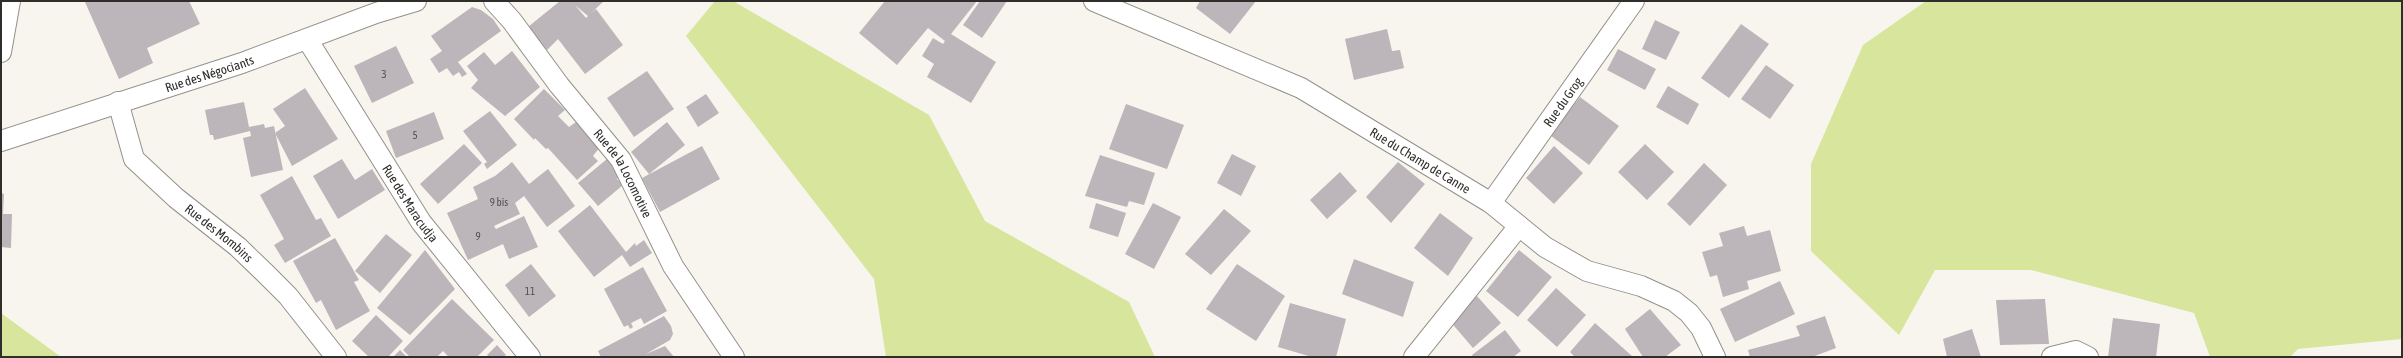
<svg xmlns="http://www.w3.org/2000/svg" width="2403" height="358" font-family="'Asap Condensed',sans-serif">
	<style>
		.green { fill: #d7e69c }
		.building { fill: #bcb5b9; fill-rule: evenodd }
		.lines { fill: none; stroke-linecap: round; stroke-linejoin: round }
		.street-casing { stroke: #94918b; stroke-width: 22 }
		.street { stroke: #fff; stroke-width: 20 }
		.labels { text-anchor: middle; stroke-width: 3; stroke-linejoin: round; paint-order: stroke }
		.number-label { font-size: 11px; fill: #52504e }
		.street-label { font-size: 13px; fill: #2f2e2b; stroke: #f8f5ef }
	</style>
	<rect width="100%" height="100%" fill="#f8f5ef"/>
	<path class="green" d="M 715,1 L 733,1 L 929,115 L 985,221 L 1129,302 L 1155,357 L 886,357 L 874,279 L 686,36 Z
		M 1926,1 L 2402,1 L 2402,339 L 2298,349 L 2290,357 L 2210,357 L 2194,313 L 2031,270 L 1935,270 L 1899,335 L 1811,251 L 1811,164 L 1863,45 Z
		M 1,313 L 61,357 L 1,357 Z"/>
	<path class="building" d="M 88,1 L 189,1 L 200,24 L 147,48 L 153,63 L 119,79 L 85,2 Z
		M 560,1 L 604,1 L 590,14 L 596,9 L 623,45 L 585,74 L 558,39 L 547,50 L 528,27 ZM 575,5 L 588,16 L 586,18 Z
		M 885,1 L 977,1 L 951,34 L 996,62 L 971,103 L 927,77 L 934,64 L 922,56 L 933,38 L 943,44 L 945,41 L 928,28 L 897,65 L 859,33 Z
		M 980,1 L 1007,1 L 982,38 L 963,25 Z
		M 1200,1 L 1256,1 L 1230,34 L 1196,8 Z
		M 472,7 L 481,10 L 493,19 L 501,31 L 458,62 L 467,74 L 462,77 L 459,72 L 453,76 L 447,68 L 439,73 L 430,59 L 442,51 L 431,36 Z
		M 1655,20 L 1680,32 L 1666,60 L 1642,49 Z
		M 1741,24 L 1769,44 L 1729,98 L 1701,78 Z
		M 1387,29 L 1392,51 L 1400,50 L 1404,68 L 1354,80 L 1345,39 Z
		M 396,46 L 414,83 L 372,103 L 354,66 Z
		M 1618,49 L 1656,69 L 1645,90 L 1607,70 Z
		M 512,51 L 540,87 L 505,116 L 471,88 L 478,80 L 467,66 L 484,52 L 495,65 Z
		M 1766,65 L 1794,85 L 1770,119 L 1741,99 Z
		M 647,71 L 674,109 L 634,137 L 607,98 Z
		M 1668,86 L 1699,104 L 1688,125 L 1656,107 Z
		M 305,88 L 338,139 L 292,166 L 275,133 L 285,126 L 273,109 Z
		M 544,89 L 565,110 L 558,116 L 569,127 L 576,122 L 600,147 L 593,156 L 598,161 L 577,180 L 548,148 L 546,149 L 535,138 L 534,140 L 514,119 Z
		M 706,94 L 719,113 L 698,127 L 686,107 Z
		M 1580,97 L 1619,126 L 1589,165 L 1550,135 Z
		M 244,102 L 249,127 L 264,124 L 265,128 L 274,126 L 283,170 L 251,177 L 243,138 L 251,136 L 250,131 L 214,140 L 213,135 L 210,135 L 205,110 Z
		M 1126,104 L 1184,125 L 1167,169 L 1109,149 Z
		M 490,111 L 517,145 L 487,169 L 484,164 L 487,162 L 463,131 Z
		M 434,112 L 444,139 L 396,158 L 386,131 Z
		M 667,122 L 685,145 L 649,174 L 631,152 Z
		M 464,144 L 482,163 L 438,204 L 420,184 Z
		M 1645,144 L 1674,172 L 1647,200 L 1618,172 Z
		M 702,146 L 720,179 L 660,212 L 642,178 Z
		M 1554,146 L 1583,173 L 1554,204 L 1526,178 Z
		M 1232,154 L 1256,166 L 1241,196 L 1217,183 Z
		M 1100,155 L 1155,173 L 1144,205 L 1129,201 L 1127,207 L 1085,196 Z
		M 342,159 L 355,180 L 372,169 L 385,190 L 338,219 L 313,176 Z
		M 607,159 L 619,176 L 617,179 L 623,185 L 598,206 L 578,183 Z
		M 512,162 L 529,184 L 548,169 L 575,206 L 547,227 L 524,196 L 515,203 L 520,214 L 494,226 L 496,229 L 524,216 L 538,247 L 509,259 L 503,244 L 468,260 L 447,213 L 478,199 L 473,187 L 495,176 Z
		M 1398,162 L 1425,184 L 1391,223 L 1366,197 Z
		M 1704,163 L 1727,185 L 1690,226 L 1667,204 Z
		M 1340,172 L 1357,191 L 1327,219 L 1310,200 Z
		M 292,176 L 316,220 L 321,218 L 331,236 L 285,263 L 274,245 L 284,239 L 260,195 Z
		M 1,193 L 4,194 L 3,214 L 12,214 L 11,248 L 1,247 Z
		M 1096,203 L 1126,213 L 1118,237 L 1089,228 Z
		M 1153,203 L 1181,217 L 1154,269 L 1125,254 Z
		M 590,205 L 626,252 L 635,243 L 636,246 L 644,240 L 652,253 L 630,267 L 622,255 L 594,277 L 558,231 Z
		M 1224,209 L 1251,231 L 1211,275 L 1185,254 Z
		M 1440,213 L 1473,238 L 1448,276 L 1414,248 Z
		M 1744,226 L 1747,236 L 1770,230 L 1781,271 L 1747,281 L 1749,289 L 1723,297 L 1717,275 L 1710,277 L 1702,252 L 1723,246 L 1719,233 Z
		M 386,234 L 412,255 L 380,293 L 355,271 Z
		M 335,238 L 359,280 L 354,282 L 370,311 L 336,330 L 321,300 L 316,303 L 293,261 Z
		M 425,250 L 455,289 L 410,335 L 377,308 Z
		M 1519,250 L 1552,277 L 1518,317 L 1486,291 Z
		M 1354,259 L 1414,282 L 1403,317 L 1342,294 Z
		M 531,264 L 556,296 L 529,317 L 505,285 Z
		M 1237,264 L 1285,296 L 1256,341 L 1206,309 Z
		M 643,267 L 667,311 L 644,324 L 641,318 L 631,323 L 633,327 L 630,329 L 628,325 L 624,327 L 604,289 Z
		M 1780,281 L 1795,314 L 1735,342 L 1720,309 Z
		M 1556,288 L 1586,315 L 1557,347 L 1527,320 Z
		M 1477,296 L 1501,323 L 1473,348 L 1449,320 Z
		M 452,299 L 494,340 L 477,357 L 449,357 L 443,351 L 437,357 L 410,357 L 403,350 Z
		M 2045,299 L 2049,344 L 2000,345 L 1996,300 Z
		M 1290,303 L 1346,319 L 1336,357 L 1312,357 L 1278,347 Z
		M 1650,309 L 1681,345 L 1665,357 L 1643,357 L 1625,329 Z
		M 376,315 L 403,341 L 388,357 L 369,357 L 352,341 Z
		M 664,316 L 671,326 L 673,334 L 670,340 L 646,354 L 665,346 L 674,357 L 601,357 L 598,351 Z
		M 1825,316 L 1836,348 L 1812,357 L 1750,357 L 1748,350 L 1800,336 L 1796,326 Z
		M 2113,318 L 2160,324 L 2156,357 L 2108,357 Z
		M 1595,323 L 1632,356 L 1630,357 L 1575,357 L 1570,352 Z
		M 1972,329 L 1981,357 L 1947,357 L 1943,339 Z
		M 1505,330 L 1521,351 L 1513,357 L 1473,357 L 1472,355 Z
		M 497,345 L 506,355 L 503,357 L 489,357 L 487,355 Z
		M 400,350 L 407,357 L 393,357 Z"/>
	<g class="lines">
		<defs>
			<g id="street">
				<path id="s1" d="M 494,1 L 512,21 L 559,85 L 621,160 L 673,266 L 734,357"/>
				<path id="s2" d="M 1094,1 L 1301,88 L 1491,203 L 1545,247 L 1587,271 L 1641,286 L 1674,301 L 1689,313 L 1701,328 L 1715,357"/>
				<path id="s3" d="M 307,39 L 421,222 L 530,357"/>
				<path d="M 1,52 L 10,1"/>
				<path id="s4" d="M 118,102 L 134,159 L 176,198 L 238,247 L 266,274 L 288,296 L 336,357"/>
				<path id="s5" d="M 1,141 L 242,63 L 376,13 L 416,1"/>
				<path id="s6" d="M 1491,203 L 1634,1"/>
				<path d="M 1414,357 L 1519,226"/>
				<path d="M 2052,357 L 2076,351 L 2088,357"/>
			</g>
		</defs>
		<use href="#street" class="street-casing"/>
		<use href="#street" class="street"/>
	</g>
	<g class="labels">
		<g class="number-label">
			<text x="384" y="78">3</text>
			<text x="415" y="139">5</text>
			<text x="499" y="206">9 bis</text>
			<text x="478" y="240">9</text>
			<text x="530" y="295">11</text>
		</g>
		<g class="street-label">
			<text dy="5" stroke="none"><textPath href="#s5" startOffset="219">Rue des Négociants</textPath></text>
			<text dy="5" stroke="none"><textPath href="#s6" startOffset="124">Rue du Grog</textPath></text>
			<text dy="5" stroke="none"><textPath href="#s2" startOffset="364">Rue du Champ de Canne</textPath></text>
			<text dy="5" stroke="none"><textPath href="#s1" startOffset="216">Rue de la Locomotive</textPath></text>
			<text dy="5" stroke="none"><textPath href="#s3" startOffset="194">Rue des Maracudja</textPath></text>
			<text dy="5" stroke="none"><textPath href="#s4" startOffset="172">Rue des Mombins</textPath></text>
		</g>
	</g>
	<rect width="2403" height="358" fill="none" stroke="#2f2e2b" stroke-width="4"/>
</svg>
